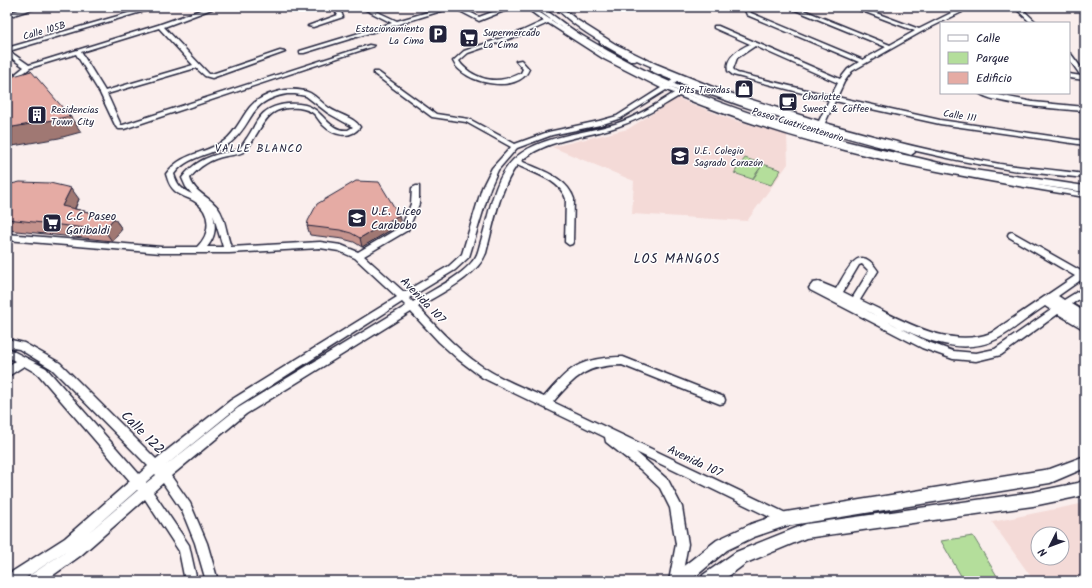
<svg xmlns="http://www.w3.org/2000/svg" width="1092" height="588" font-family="Kalam,sans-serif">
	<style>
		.built { fill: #f4dad7; fill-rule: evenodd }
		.green { fill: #b4de9b; stroke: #6b806b }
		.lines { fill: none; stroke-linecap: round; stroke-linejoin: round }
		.minor-casing { stroke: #22223b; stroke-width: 3 }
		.tertiary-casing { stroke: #22223b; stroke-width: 3 }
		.minor { fill: #fff; fill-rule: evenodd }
		.tertiary { fill: #fff; fill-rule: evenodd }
		.wall { fill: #c5938d; stroke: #22223b }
		.shaded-wall { fill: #a07873; stroke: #22223b }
		.building { fill: #e5aba4; stroke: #22223b }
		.labels { text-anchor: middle; stroke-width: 3; stroke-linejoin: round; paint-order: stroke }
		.far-poi-label { font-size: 10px; fill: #22223b; stroke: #fff; text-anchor: start }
		.far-street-label { font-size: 10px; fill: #22223b; stroke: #fff }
		.far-neighbourhood-label { font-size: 11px; letter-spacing: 1px; fill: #22223b; stroke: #fff }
		.poi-label { font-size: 12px; fill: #22223b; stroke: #fff; text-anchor: start }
		.street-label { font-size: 12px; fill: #22223b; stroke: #fff }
		.neighbourhood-label { font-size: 13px; letter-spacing: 1px; fill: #22223b; stroke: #fff }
		.near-street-label { font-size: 14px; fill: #22223b; stroke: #fff }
	</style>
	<rect width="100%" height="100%" fill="#faeeed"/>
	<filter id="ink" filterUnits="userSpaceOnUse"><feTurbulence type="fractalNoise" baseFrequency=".025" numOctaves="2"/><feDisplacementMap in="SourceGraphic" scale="8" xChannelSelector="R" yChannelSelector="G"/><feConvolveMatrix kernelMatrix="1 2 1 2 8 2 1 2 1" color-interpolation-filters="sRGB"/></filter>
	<g filter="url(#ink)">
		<path class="built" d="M 677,98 L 730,119 L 787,135 L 788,164 L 747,221 L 632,214 L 634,181 L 552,147 L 628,129 Z
			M 1085,503 L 1085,579 L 1070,581 L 1034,581 L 992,522 ZM 1038,534 L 1062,534 L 1062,558 L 1038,558 Z"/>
		<path class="green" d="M 745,158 L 763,164 L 752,179 L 734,173 Z
			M 763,164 L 781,170 L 771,185 L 753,179 Z
			M 973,536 L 1000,581 L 964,581 L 941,541 Z"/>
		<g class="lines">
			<defs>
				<path id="minor" d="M 30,7 L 39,7 L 7,17 L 7,13 Z
					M 149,7 L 158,7 L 9,51 L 29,65 L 158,25 L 209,7 L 217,7 L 164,27 L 209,74 L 212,74 L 280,51 L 285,52 L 212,78 L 205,76 L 196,68 L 107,94 L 121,125 L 123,125 L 369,45 L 374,46 L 124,129 L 119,129 L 116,127 L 100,93 L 76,54 L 30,68 L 7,86 L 7,81 L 24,67 L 7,55 L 7,48 ZM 159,28 L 193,65 L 105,91 L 81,52 Z
					M 298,7 L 309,7 L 314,9 L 311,11 Z
					M 343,7 L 351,7 L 341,12 L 343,17 L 313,27 L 308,26 L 338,15 L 335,11 Z
					M 360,7 L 367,7 L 397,21 L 445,7 L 462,8 L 479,17 L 506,7 L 514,7 L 479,21 L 458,10 L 451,8 L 304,53 L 300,53 L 300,51 L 392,23 Z
					M 525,7 L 531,7 L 598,51 L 665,85 L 677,77 C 636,61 586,39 555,7 L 561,7 L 577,20 L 615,44 L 656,64 L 720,90 L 819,121 L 829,100 L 733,75 L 728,71 C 725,57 739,49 750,44 L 714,28 L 714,26 L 718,26 L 840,79 L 848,69 L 859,62 L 747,15 L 744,8 L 754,7 L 749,10 L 751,13 L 863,60 L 886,47 L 788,7 L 796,7 L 890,45 L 915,31 L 852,7 L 860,7 L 919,29 L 957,10 L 957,7 L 963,7 L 962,12 L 921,32 L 852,71 L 844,82 L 837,97 L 940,120 L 1085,141 L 1085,145 L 940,124 L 835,101 L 825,123 C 882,139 941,154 1000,164 C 1028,168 1057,170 1085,174 L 1085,178 C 1057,175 1028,173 1000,168 C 941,158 881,143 823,127 L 817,137 L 815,138 L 812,136 L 817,125 L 749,104 L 693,84 L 693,86 L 684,93 C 813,146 947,170 1085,193 L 1085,197 C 947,175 809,150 679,96 C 658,109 635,122 610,129 C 581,138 545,140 521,161 C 540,170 567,177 574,199 L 573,242 L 572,244 L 569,245 L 565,242 L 566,199 C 560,180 534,173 517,165 C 499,190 494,223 486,253 C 477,277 439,294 418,307 C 440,331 463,356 491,372 C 508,382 526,389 544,397 C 553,387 563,374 575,367 C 589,359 607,357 623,357 L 724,397 L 725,400 L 724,403 L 720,404 L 622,365 C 586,365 576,376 553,402 L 790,515 L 792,519 L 790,523 L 786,525 L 782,523 L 636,452 L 668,480 L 682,507 L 688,544 L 681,581 L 669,581 L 676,544 L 670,508 L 660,488 L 640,469 L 606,442 L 605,437 L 483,378 L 459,360 L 439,342 L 411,312 L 246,414 L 171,476 L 190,503 L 207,543 L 218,581 L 206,581 L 195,543 L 182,511 L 163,483 L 153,492 L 189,545 L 197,581 L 185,581 L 179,551 L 145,499 L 80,556 L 45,581 L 28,581 L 29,576 L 72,547 L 21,581 L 7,581 L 7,575 L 65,538 L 130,481 L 38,374 L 24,366 L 7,377 L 7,367 L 15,361 L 7,357 L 7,348 L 46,368 L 139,474 L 148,466 L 52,369 L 19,349 L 7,347 L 7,339 L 24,343 L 60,363 L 156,459 L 231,400 L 397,297 L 355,258 L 339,251 L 320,248 L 229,253 L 161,253 L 7,240 L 7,234 L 161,247 L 197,247 C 211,234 212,212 194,201 C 188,197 180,196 175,191 C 169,186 168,180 166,174 C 182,152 203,155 224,141 C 236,132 241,118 250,107 C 263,92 292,85 310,93 C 317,97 323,104 329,108 C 339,115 354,117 360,127 C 350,140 333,135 323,125 C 319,121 317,116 313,113 C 309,110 304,109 299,108 C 270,106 266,119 253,140 C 250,144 248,150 243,152 C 238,155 231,155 226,156 C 211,159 199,166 190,178 C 194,193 209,196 218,208 C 226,219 226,234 231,247 L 320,242 L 341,245 L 358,252 L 402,226 L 411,204 L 412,188 L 416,186 L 419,186 L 419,204 L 408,230 L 364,256 L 404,292 L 449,266 L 462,254 L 482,188 L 492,168 L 511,147 L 466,122 L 432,117 L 374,74 L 374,72 L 378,72 L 436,114 L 469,119 L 515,144 L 548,132 L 599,121 L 617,116 L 661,88 L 604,59 L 548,23 L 526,33 L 468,53 L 459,61 C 462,66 466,69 470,72 C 487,83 504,82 521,73 L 523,69 L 516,61 L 521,60 L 529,69 C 519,95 463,84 453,61 L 464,51 L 522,31 L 544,21 ZM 755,46 L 838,83 L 831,96 L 737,73 L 733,69 L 737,58 ZM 681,79 L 693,84 L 689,84 L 678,91 L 670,87 ZM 666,90 L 674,93 C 655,105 636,117 615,124 C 583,134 537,136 513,160 C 493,180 489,216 481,241 C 479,247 478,254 475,258 C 462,277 432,290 413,302 L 409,298 L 455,270 L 469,257 L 490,188 L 498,170 L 517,148 L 552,135 L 600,125 L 621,118 ZM 287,94 L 295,94 L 306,96 L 328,113 L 353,127 L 348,130 C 328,132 323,109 305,105 C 290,102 270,104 260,117 C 255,123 252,131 247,138 C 244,142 242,147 237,150 C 233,152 227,152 223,153 C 206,157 193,163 182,178 L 186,187 L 192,194 C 181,189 177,185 174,174 C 188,155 212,156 230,143 C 255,123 247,101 287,94 ZM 213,214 L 223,247 L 207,247 C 216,236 216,227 213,214 ZM 402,302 L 406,306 L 238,408 L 164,467 L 239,406 ZM 155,474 L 156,475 L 146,483 L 146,482 ZM 137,490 L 138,490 L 88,533 Z
					M 1014,7 L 1020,7 L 1037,23 L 1031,23 Z
					M 1069,53 L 1071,54 L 1085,73 L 1085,80 L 1069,78 L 1069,74 L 1081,76 L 1069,59 Z
					M 979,93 L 989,93 L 1033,102 L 1085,107 L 1085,111 C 1063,109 995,105 979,93 Z
					M 1012,232 L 1081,271 L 1085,270 L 1085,277 L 1058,296 L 1064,300 L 1085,287 L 1085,295 L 1072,304 L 1085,312 L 1085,321 L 1082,320 L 1085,321 L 1085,330 L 1058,314 L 1001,355 L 976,361 L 953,359 L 922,348 L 810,290 L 809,288 L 813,283 L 819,282 L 836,289 C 847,272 858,240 878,271 L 860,300 C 899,318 947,350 991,333 L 1075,276 L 1009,237 L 1008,235 L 1009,233 ZM 862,264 L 869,271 L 853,297 L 843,292 L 859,265 ZM 1045,306 L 1051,310 L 995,349 L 976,353 L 953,351 L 928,342 L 865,310 C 904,329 953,361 997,339 C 1014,330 1029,316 1045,306 Z"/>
				<path id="tertiary" d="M 534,7 L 541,7 C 556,17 570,29 586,38 C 682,97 791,130 900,154 C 925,159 949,166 974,170 C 1011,176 1048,180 1085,186 L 1085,192 L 974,176 L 948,171 L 820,140 L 737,115 L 657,82 L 619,63 L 576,38 Z
					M 602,40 L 638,57 L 639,59 L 635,61 L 632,61 L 600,43 L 600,41 Z
					M 651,67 L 657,67 C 740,104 826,127 914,150 L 915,152 L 911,155 L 908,154 C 821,131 734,107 651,71 Z
					M 1085,456 L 1085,468 L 1050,483 L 786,526 L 754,537 L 727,550 L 690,581 L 670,581 L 672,575 L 717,540 L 751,524 L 786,512 L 1050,469 Z
					M 1085,479 L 1085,494 L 1081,496 L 1033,506 L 806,538 L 746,563 L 722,581 L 701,581 L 703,575 L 736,552 L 806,524 L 1033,492 L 1078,483 Z"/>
			</defs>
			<use href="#minor" class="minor-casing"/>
			<use href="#tertiary" class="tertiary-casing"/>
			<use href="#minor" class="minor"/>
			<use href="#tertiary" class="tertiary"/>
		</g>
		<path class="wall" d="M 7,185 L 79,199 L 75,209 L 114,218 L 122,229 L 112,241 L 7,230 Z
			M 401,224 L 362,247 L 354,242 L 343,239 L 310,235 L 307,226 Z"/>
		<path class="shaded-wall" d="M 70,116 L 81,132 L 59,138 L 7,147 L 7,128 Z
			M 71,188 L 79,199 L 71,217 L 62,206 Z
			M 399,215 L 401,224 L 362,247 L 360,238 Z
			M 114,218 L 122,229 L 112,241 L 104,230 Z"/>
		<path class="building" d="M 31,71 L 70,116 L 48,121 L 7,128 L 7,78 Z
			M 356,181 L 379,182 L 399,215 L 360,238 L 351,233 L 340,230 L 307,226 L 308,221 L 317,204 Z
			M 20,182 L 50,183 L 71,188 L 62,206 L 114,218 L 104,230 L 7,219 L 7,185 Z"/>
	</g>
	<defs>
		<symbol id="parking-square" viewBox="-11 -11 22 22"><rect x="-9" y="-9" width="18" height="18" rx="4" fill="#22223b" stroke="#fff"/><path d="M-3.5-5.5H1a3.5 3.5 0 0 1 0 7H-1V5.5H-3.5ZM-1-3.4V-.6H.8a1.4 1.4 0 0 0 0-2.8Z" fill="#fff"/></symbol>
		<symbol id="supermarket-square" viewBox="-11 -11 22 22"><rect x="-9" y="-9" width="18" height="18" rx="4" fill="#22223b" stroke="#fff"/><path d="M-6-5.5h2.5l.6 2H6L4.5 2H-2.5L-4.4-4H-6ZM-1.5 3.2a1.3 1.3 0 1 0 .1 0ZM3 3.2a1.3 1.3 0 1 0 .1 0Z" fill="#fff"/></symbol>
		<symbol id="shop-square" viewBox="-11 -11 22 22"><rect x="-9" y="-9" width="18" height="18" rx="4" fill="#22223b" stroke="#fff"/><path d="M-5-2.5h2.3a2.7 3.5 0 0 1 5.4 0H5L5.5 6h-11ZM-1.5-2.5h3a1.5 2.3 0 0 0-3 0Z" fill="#fff"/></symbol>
		<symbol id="cafe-square" viewBox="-11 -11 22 22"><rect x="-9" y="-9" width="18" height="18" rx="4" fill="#22223b" stroke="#fff"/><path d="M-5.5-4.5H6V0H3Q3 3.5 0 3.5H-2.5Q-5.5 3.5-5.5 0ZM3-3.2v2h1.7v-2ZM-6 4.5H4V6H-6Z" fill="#fff"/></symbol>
		<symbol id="building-square" viewBox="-11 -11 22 22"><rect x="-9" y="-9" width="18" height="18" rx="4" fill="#22223b" stroke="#fff"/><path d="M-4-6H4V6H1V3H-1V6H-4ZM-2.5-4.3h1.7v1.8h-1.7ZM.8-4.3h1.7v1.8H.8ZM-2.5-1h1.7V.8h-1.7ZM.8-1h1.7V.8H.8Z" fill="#fff"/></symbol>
		<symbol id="school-square" viewBox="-11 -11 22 22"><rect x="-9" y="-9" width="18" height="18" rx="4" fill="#22223b" stroke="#fff"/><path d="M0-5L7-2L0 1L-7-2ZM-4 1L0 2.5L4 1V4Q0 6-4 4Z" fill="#fff"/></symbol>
		<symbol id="university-square" viewBox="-11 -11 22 22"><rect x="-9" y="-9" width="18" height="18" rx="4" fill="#22223b" stroke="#fff"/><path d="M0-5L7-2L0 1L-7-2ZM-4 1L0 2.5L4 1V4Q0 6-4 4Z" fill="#fff"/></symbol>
	</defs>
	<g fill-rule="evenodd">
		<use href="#parking-square" x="427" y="23" width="22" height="22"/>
		<use href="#supermarket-square" x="458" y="27" width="22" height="22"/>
		<use href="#shop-square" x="733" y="78" width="22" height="22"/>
		<use href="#cafe-square" x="777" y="91" width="22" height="22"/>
		<use href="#building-square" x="26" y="104" width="22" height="22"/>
		<use href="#school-square" x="669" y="145" width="22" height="22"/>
		<use href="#university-square" x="346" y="207" width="22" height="22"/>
		<use href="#supermarket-square" x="41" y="212" width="22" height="22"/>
	</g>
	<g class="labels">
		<g class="far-poi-label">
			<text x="424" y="32" text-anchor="end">Estacionamiento<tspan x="424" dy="12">La Cima</tspan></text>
			<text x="483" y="36">Supermercado<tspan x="483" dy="12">La Cima</tspan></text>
			<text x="730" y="93" text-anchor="end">Pits Tiendas</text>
			<text x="802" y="100">Charlotte<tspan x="802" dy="12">Sweet &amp; Coffee</tspan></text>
			<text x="51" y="113">Residencias<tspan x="51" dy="12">Town City</tspan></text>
			<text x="694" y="154">U.E. Colegio<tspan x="694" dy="12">Sagrado Corazón</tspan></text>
		</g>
		<g class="far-street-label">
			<text transform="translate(44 30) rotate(-16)" y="4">Calle 105B</text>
			<text transform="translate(960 115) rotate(9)" y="4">Calle 111</text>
			<text transform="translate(798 124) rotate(17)" y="4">Paseo Cuatricentenario</text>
		</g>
		<g class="far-neighbourhood-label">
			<text x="259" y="152">VALLE BLANCO</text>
		</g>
		<g class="poi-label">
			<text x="371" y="215">U.E. Liceo<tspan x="371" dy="14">Carabobo</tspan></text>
			<text x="66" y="220">C.C Paseo<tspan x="66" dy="14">Garibaldi</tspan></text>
		</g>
		<g class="street-label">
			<text transform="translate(423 300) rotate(46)" y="4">Avenida 107</text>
			<text transform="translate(695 461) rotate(25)" y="4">Avenida 107</text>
		</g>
		<g class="neighbourhood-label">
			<text x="677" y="263">LOS MANGOS</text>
		</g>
		<g class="near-street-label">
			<text transform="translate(143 432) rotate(45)" y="5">Calle 122</text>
		</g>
	</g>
	<rect width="1092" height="588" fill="none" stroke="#fff" stroke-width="24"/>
	<rect x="12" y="12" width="1068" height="564" fill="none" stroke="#22223b" stroke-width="1.5" filter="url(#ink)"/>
	<rect x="940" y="22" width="130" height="72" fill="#ffffff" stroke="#a7a7b1"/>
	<rect x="948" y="35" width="20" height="6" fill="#ffffff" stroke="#a7a7b1"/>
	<text x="976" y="42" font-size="12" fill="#22223b">Calle</text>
	<rect x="948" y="52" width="20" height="12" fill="#b4de9b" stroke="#a7a7b1"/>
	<text x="976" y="62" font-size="12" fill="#22223b">Parque</text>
	<rect x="948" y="72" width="20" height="12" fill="#e5aba4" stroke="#a7a7b1"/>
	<text x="976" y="82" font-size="12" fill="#22223b">Edificio</text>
	<g transform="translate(1050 546) rotate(228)"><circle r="19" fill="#ffffff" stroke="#a7a7b1"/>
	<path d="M0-3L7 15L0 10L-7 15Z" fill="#22223b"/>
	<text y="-6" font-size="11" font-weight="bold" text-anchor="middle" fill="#22223b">N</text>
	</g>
</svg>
